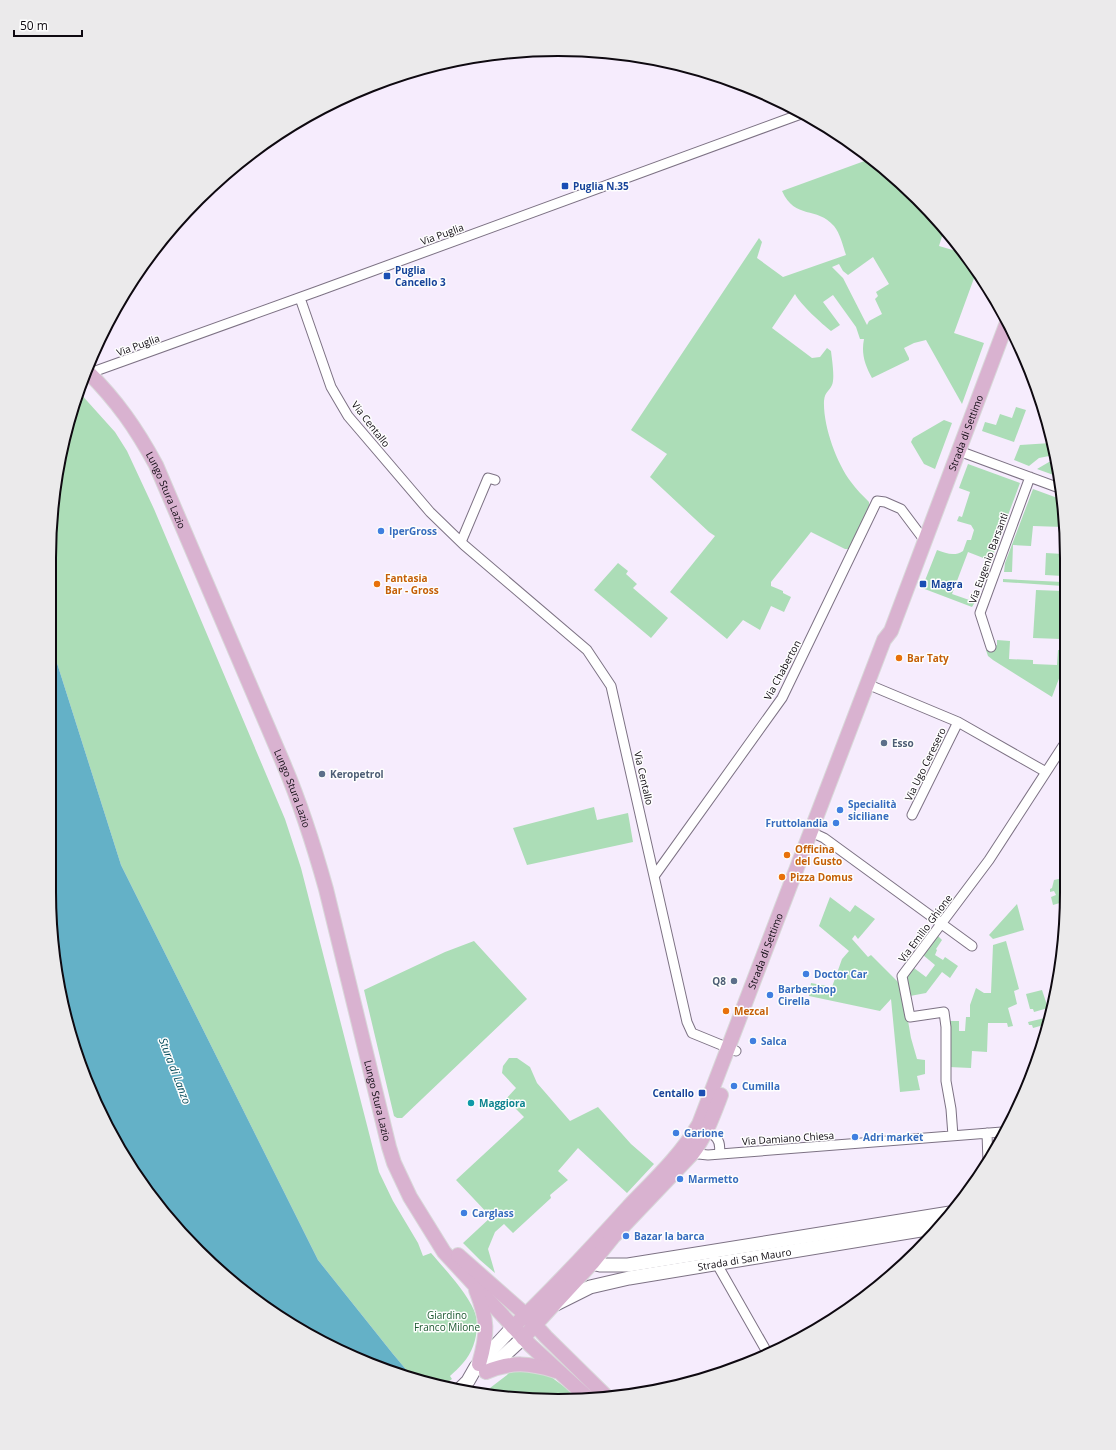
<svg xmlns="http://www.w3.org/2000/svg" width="1116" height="1450" font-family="'Open Sans',sans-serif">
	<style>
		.green { fill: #acddb7; fill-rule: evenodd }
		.water { fill: #64b1c7 }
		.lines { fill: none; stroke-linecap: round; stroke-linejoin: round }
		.minor-casing { stroke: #7d7284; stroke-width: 11 }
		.secondary-casing { stroke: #7d7284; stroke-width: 15 }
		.primary-casing { stroke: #d8d8d9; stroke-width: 16 }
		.minor { stroke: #fff; stroke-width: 9 }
		.secondary { stroke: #fff; stroke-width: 13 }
		.primary { stroke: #d9b2d0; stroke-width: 14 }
		.transit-dot { fill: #1a4fb4; stroke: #fefefe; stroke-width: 1.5 }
		.shop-dot { fill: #3f7fe0; stroke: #fefefe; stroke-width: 1.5 }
		.food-dot { fill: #e8710a; stroke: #fefefe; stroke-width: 1.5 }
		.service-dot { fill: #5c6f8a; stroke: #fefefe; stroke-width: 1.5 }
		.culture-dot { fill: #0f9aa8; stroke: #fefefe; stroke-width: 1.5 }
		.labels { text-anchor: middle; stroke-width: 3; stroke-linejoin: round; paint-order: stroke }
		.transit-label { font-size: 10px; font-weight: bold; fill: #164399; stroke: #fefefe; text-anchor: start }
		.street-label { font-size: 10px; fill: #0e0910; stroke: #fefefe }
		.shop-label { font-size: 10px; font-weight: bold; fill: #366cbe; stroke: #fefefe; text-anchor: start }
		.food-label { font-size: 10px; font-weight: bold; fill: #c56008; stroke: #fefefe; text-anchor: start }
		.service-label { font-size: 10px; font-weight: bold; fill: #4e5e75; stroke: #fefefe; text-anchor: start }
		.culture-label { font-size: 10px; font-weight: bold; fill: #0d838f; stroke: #fefefe; text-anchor: start }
		.park-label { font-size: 10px; fill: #1c5830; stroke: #fefefe }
		.water-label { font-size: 11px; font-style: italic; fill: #044c5c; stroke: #fefefe }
		.rim { fill: none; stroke: #0e0910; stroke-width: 2 }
	</style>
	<rect width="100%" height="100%" fill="#f6ecfd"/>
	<path class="green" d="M 870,159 L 918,198 L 944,230 L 939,246 L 963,253 L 977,270 L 954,333 L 984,343 L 962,404 L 926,340 L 914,343 L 904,348 L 909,358 L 909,360 L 872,378 C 865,365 861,354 864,339 L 860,339 L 856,327 L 833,295 L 823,302 L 840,325 L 831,331 C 822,324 800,304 795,294 L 772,328 L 812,358 L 820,357 L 827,348 L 831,351 C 832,360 835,378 832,385 C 829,392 825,391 824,401 C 823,425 836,462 851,482 C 856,489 863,496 869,502 L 869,509 L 849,549 L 845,549 L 811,532 L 771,582 L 771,586 L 783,591 L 783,593 L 791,597 L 784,612 L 771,606 L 760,630 L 743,620 L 727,639 L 670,592 L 715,536 L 709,532 L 650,477 L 667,454 L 631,430 L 759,238 L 762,242 L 757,258 L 783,277 L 846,255 C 843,246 840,233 834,226 C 817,206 795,220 782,191 ZM 873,257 L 889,284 L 876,292 L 878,296 L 875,299 L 882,314 L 869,321 L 867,325 L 843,278 L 832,267 L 839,264 L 843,271 L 848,275 Z
		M 79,392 L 115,432 L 127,451 L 154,509 L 285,819 L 301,868 L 379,1172 L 393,1201 L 418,1243 L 423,1256 L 431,1253 C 444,1268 471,1297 476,1316 C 479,1332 474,1351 463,1363 C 459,1368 454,1372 450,1376 L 452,1379 L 443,1386 L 426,1384 L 414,1379 L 393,1354 L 318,1260 L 121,865 L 50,641 L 50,525 L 66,426 Z
		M 1016,407 L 1026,410 L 1014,442 L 982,431 L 985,422 L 996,425 L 1000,414 L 1012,418 Z
		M 944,420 L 952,423 L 935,469 L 924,464 L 911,442 L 913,438 Z
		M 1051,443 L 1054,455 L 1039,458 L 1029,466 L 1014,460 L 1020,445 Z
		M 1049,462 L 1056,462 L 1059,477 L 1037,469 Z
		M 968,464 L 1020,483 L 991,561 L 968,552 L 952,594 L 975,602 L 972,607 L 922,588 L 937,550 C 946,553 954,557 963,551 L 967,540 L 971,540 L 974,530 L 971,525 L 957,521 L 959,516 L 962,517 L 970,492 L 959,488 Z
		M 1033,489 L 1063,500 L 1063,527 L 1033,526 L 1031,546 L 1013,545 L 1012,572 L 1004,572 L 1005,563 Z
		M 1046,553 L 1063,554 L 1063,576 L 1045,575 Z
		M 618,563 L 628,571 L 626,574 L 637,584 L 633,588 L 668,618 L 651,638 L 594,590 Z
		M 1003,579 L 1063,582 L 1063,586 L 1003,582 Z
		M 1036,590 L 1063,591 L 1063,668 L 1052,697 L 993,660 L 988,656 L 986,650 L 997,645 L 997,640 L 1010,641 L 1009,659 L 1033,660 L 1033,664 L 1057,665 L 1058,650 L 1061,650 L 1061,639 L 1033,638 Z
		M 594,807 L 597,820 L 628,813 L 633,842 L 527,865 L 513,828 Z
		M 1063,878 L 1063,902 L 1053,905 L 1051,897 L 1056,895 L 1054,891 L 1050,892 L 1050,889 L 1052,888 L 1054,880 Z
		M 830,897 L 850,912 L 855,905 L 875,919 L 858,939 L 855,935 L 852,939 L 868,957 L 871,955 L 902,986 L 911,1038 L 917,1059 L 925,1060 L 925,1074 L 917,1076 L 920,1090 L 900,1092 L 891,999 L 880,1011 L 809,996 L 811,983 L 832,987 L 842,959 L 849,951 L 819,926 Z
		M 1017,904 L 1024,930 L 993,939 L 989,935 Z
		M 938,936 L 942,940 L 936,949 L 937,950 L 935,955 L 943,960 L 945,957 L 958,966 L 950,978 L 942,972 L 926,993 L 910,996 L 906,977 L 914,968 L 926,977 L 935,965 L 923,955 Z
		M 474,941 L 527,999 L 402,1118 L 397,1118 L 394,1116 L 364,990 L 445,952 Z
		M 1006,941 L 1019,989 L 1014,991 L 1017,1004 L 1008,1008 L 1013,1026 L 1008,1027 L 1007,1023 L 988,1023 L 987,1052 L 972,1051 L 971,1068 L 949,1067 L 950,1021 L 959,1021 L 959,1031 L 965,1031 L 966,1017 L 970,1017 L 970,1005 L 976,988 L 984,993 L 991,993 L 993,945 Z
		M 1042,990 L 1048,1008 L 1034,1012 L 1033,1009 L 1030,1009 L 1026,994 Z
		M 1049,1017 L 1047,1024 L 1033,1028 L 1032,1025 L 1029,1025 L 1028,1022 Z
		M 509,1058 L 517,1058 L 530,1067 L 537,1083 L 570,1121 L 598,1107 L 631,1144 L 654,1164 L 627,1193 L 578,1148 L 558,1171 L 568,1180 L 550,1195 L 551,1198 L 513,1233 L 504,1224 L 495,1232 L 488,1249 L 495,1273 L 480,1260 L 463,1243 L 491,1217 L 456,1180 L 524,1117 L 506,1099 L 516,1088 L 502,1073 L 503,1066 Z
		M 512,1369 L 543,1371 L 570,1391 L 579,1400 L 558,1401 L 501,1394 L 490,1388 L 507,1375 Z"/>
	<path class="water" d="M 50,641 L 121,865 L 318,1260 L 393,1354 L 414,1379 L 304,1333 L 198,1252 L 117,1147 L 66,1024 L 49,892 Z"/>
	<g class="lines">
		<defs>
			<path id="minor" d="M 300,298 L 331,387 L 348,416 L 430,512 L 464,545 L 587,650 L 611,686 L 687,1022 L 692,1033 L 736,1051
				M 90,373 L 318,291 L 801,114
				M 959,451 L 1062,489
				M 461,542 L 488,478 L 495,480
				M 991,647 L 980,613 L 1030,477
				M 867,684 L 958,722 L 1046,772
				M 912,815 L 958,722
				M 811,832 L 824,838 L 972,946
				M 655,875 L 782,698 L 877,501 L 885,502 L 901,509 L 925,541
				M 702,1131 C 715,1133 722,1140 719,1154
				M 987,1133 L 988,1162
				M 953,1136 L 951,1109 L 946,1081 L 946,1027 L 944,1012 L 910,1017 L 902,976 L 989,860 L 1063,746
				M 689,1153 L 708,1155 L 1002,1132
				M 714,1259 L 767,1352"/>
			<g id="secondary">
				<path d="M 583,1261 L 600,1265 L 628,1265 L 950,1213"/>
				<path id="s1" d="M 556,1304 L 590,1287 L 629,1278 L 939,1227"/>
				<path d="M 486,1372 L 523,1338"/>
				<path d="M 461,1388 L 468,1381 L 476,1367 L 513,1327"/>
			</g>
			<g id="primary">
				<path id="s2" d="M 87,371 C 117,401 136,428 156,465 L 284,765 C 301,805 314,846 326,889 L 389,1147 L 394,1163 L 410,1197 L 444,1252 L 530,1345 L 589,1399"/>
				<path d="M 458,1255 L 526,1315 L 546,1337 L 608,1398"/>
				<path d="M 476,1290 C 488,1321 488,1332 479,1364"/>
				<path id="s3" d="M 513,1327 C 554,1288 592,1247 630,1205 C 654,1180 681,1155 699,1124 L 884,640 L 891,631 L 1006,325"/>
				<path d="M 523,1338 L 592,1263 L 613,1237 L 692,1154 C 706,1136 713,1116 721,1095"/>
				<path d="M 486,1372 C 513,1361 529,1363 556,1371"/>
			</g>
		</defs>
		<use href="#minor" class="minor-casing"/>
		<use href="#secondary" class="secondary-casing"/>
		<use href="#primary" class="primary-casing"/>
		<use href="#minor" class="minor"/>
		<use href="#secondary" class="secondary"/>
		<use href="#primary" class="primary"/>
	</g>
	<g class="transit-dot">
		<rect x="561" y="182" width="8" height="8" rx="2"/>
		<rect x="383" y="272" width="8" height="8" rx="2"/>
		<rect x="919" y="580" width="8" height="8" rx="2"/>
		<rect x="698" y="1089" width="8" height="8" rx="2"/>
	</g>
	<g class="shop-dot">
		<circle cx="381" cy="531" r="4"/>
		<circle cx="840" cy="810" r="4"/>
		<circle cx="836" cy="823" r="4"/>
		<circle cx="806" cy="974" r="4"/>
		<circle cx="770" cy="995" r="4"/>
		<circle cx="753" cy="1041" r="4"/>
		<circle cx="734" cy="1086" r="4"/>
		<circle cx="676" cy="1133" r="4"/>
		<circle cx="855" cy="1137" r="4"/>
		<circle cx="680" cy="1179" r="4"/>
		<circle cx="464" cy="1213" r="4"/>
		<circle cx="626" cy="1236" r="4"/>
	</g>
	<g class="food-dot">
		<circle cx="377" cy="584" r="4"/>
		<circle cx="899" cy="658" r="4"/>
		<circle cx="787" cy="855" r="4"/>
		<circle cx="782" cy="877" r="4"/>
		<circle cx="726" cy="1011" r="4"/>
	</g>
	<g class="service-dot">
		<circle cx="884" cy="743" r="4"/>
		<circle cx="322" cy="774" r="4"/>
		<circle cx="734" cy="981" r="4"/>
	</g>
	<circle class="culture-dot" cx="471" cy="1103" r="4"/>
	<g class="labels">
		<g class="transit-label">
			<text x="573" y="190">Puglia N.35</text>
			<text x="395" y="274">Puglia<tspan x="395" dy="12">Cancello 3</tspan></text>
			<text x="931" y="588">Magra</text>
			<text x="694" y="1097" text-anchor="end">Centallo</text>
		</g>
		<g class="street-label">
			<text transform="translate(442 234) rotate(-20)" y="4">Via Puglia</text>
			<text transform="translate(138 345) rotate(-20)" y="4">Via Puglia</text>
			<text transform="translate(371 424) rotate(52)" y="4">Via Centallo</text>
			<text dy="4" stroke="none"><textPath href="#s3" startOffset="1017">Strada di Settimo</textPath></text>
			<text dy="4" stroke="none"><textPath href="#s2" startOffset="144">Lungo Stura Lazio</textPath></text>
			<text transform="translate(988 558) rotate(-70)" y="4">Via Eugenio Barsanti</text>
			<text transform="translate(782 670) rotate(-62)" y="4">Via Chaberton</text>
			<text transform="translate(925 764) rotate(-64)" y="4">Via Ugo Ceresero</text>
			<text transform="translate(644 778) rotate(77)" y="4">Via Centallo</text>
			<text dy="4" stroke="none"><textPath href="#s2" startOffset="468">Lungo Stura Lazio</textPath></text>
			<text transform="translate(925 928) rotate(-53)" y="4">Via Emilio Ghione</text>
			<text dy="4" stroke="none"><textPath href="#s3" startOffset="461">Strada di Settimo</textPath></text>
			<text dy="4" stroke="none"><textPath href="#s2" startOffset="792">Lungo Stura Lazio</textPath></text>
			<text transform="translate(788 1138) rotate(-4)" y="4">Via Damiano Chiesa</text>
			<text dy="4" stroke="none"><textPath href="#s1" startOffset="195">Strada di San Mauro</textPath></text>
		</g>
		<g class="shop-label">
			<text x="389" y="535">IperGross</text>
			<text x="848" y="808">Specialità<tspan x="848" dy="12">siciliane</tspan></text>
			<text x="828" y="827" text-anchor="end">Fruttolandia</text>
			<text x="814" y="978">Doctor Car</text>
			<text x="778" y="993">Barbershop<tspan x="778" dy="12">Cirella</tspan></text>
			<text x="761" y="1045">Salca</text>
			<text x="742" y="1090">Cumilla</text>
			<text x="684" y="1137">Garione</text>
			<text x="863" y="1141">Adri market</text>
			<text x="688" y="1183">Marmetto</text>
			<text x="472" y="1217">Carglass</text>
			<text x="634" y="1240">Bazar la barca</text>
		</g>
		<g class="food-label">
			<text x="385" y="582">Fantasia<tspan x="385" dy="12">Bar - Gross</tspan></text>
			<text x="907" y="662">Bar Taty</text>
			<text x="795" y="853">Officina<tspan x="795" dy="12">del Gusto</tspan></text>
			<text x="790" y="881">Pizza Domus</text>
			<text x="734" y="1015">Mezcal</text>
		</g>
		<g class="service-label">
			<text x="892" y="747">Esso</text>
			<text x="330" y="778">Keropetrol</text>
			<text x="726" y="985" text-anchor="end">Q8</text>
		</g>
		<g class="culture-label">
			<text x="479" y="1107">Maggiora</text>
		</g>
		<g class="park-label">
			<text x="447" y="1319">Giardino<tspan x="447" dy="12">Franco Milone</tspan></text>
		</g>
		<g class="water-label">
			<text transform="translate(175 1071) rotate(69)" y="4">Stura di Lanzo</text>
		</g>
	</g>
	<path d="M0 0H1116V1450H0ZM558 56H558A502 502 0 0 1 1060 558V892A502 502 0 0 1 558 1394H558A502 502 0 0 1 56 892V558A502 502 0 0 1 558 56Z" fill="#ebeaeb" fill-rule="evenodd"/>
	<path class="rim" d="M558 56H558A502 502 0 0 1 1060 558V892A502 502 0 0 1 558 1394H558A502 502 0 0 1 56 892V558A502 502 0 0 1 558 56Z"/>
	<path d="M14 30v6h68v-6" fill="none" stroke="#0e0910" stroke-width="2"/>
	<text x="20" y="30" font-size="12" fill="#0e0910" stroke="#fefefe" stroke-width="3" paint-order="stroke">50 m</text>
</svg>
